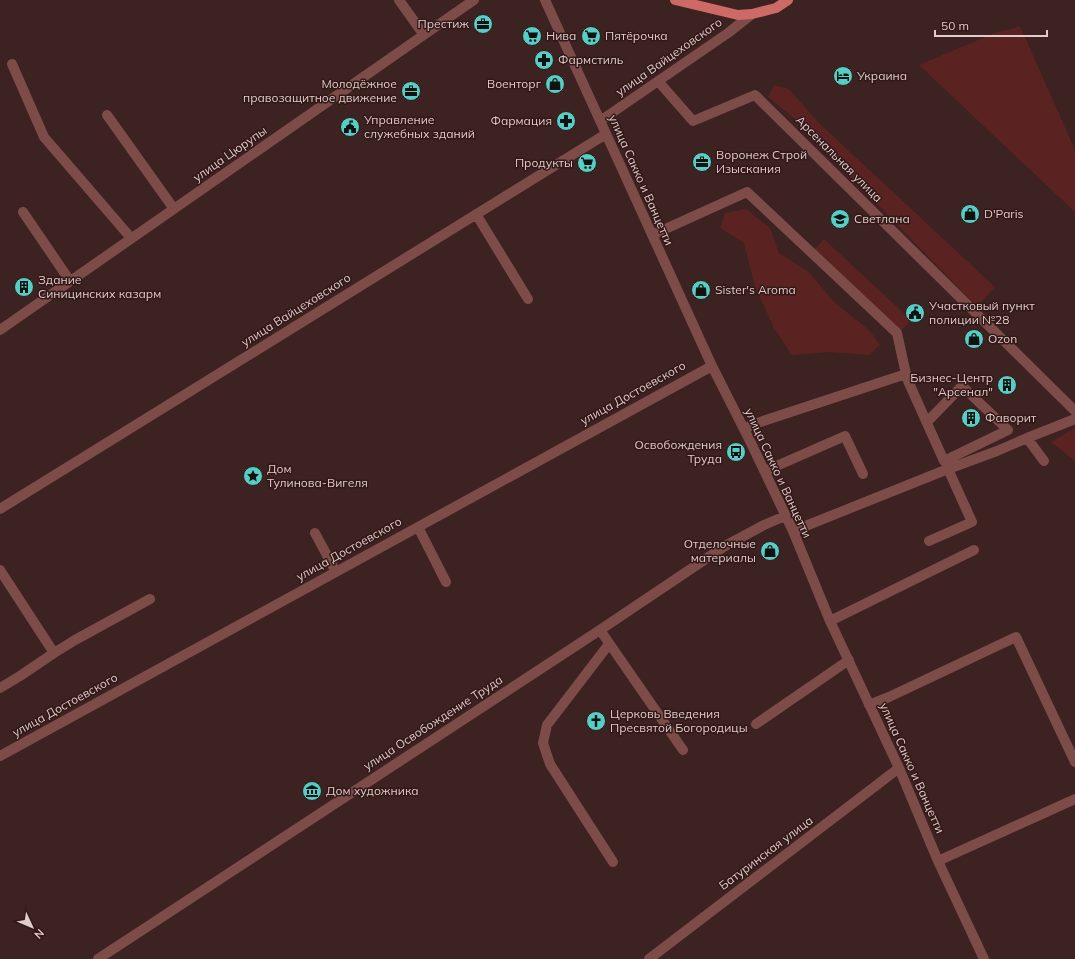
<svg xmlns="http://www.w3.org/2000/svg" width="1075" height="959" font-family="Mulish,sans-serif">
	<style>
		.green { fill: #5a2321 }
		.lines { fill: none; stroke-linecap: round; stroke-linejoin: round }
		.minor { stroke: #7d4c49; stroke-width: 10 }
		.major { stroke: #cd6a66; stroke-width: 10 }
		.labels { text-anchor: middle; stroke-width: 3; stroke-linejoin: round; paint-order: stroke }
		.poi-label { font-size: 12px; fill: #dfcccb; stroke: #321817; text-anchor: start }
		.street-label { font-size: 12px; fill: #dfcccb; stroke: #321817 }
	</style>
	<rect width="100%" height="100%" fill="#3c2220"/>
	<path class="green" d="M 1020,26 L 1075,150 L 1075,212 L 919,65 L 997,32 L 1012,29 Z
		M 774,85 L 789,89 L 820,124 L 995,287 L 977,307 L 794,118 L 768,97 Z
		M 746,209 L 770,228 L 779,253 L 809,272 L 833,301 L 870,331 L 880,345 L 869,355 L 829,352 L 792,355 L 774,328 L 755,287 L 744,243 L 720,228 L 725,213 Z
		M 824,239 L 911,320 L 901,331 L 814,250 Z
		M 1075,428 L 1075,461 L 1051,442 Z"/>
	<g class="lines">
		<path class="minor" d="M 399,0 L 424,35
			M 545,0 L 712,366 L 751,443 L 793,531 L 830,621 L 899,768 L 938,861 L 984,959
			M 12,64 L 44,137 L 131,238
			M 658,81 L 693,121 L 755,95 L 1075,411
			M 107,115 L 174,209
			M 600,121 L 728,33 L 752,14
			M 23,212 L 70,281
			M 476,214 L 528,299
			M 652,235 L 747,192 L 897,333 L 906,374 L 754,424 L 744,429
			M 0,330 L 474,0
			M 906,374 L 908,381 L 944,461 L 1008,430 L 962,386 L 927,422
			M 1027,438 L 1044,461
			M 765,471 L 845,436 L 863,474
			M 0,509 L 606,134
			M 418,527 L 446,582
			M 793,531 L 948,469 L 997,451 L 1027,438 L 1075,419
			M 315,533 L 336,572
			M 929,541 L 972,522 L 948,469
			M 0,570 L 54,653
			M 830,621 L 974,550
			M 600,630 L 683,750
			M 609,644 L 547,725 L 543,743 L 550,764 L 613,862
			M 0,688 L 20,676 L 54,653 L 75,640 L 150,599
			M 869,705 L 889,697 L 1016,637 L 1075,762
			M 756,724 L 849,660
			M 0,756 L 712,366
			M 938,861 L 1075,799
			M 98,959 L 600,630 L 725,546 L 764,525 L 785,516
			M 649,959 L 899,768"/>
		<path class="major" d="M 675,0 L 738,15 L 752,14 L 776,8 L 788,0"/>
	</g>
	<defs>
		<symbol id="office-disc" viewBox="-11 -11 22 22"><circle r="9.5" fill="#55cec5" stroke="#321817"/><path d="M-6-3h4V-5.5h4V-3h4V5H-6ZM-1-4.5V-3h2v-1.5ZM-6 0V1H6V0Z" fill="#111"/></symbol>
		<symbol id="supermarket-disc" viewBox="-11 -11 22 22"><circle r="9.5" fill="#55cec5" stroke="#321817"/><path d="M-6-5.5h2.5l.6 2H6L4.5 2H-2.5L-4.4-4H-6ZM-1.5 3.2a1.3 1.3 0 1 0 .1 0ZM3 3.2a1.3 1.3 0 1 0 .1 0Z" fill="#111"/></symbol>
		<symbol id="pharmacy-disc" viewBox="-11 -11 22 22"><circle r="9.5" fill="#55cec5" stroke="#321817"/><path d="M-2-6h4v4h4v4h-4v4h-4v-4h-4v-4h4Z" fill="#111"/></symbol>
		<symbol id="hotel-disc" viewBox="-11 -11 22 22"><circle r="9.5" fill="#55cec5" stroke="#321817"/><path d="M-6-4.5h1.5V1H6V5H4.5V3h-9V5H-6ZM-4 0a1.8 1.8 0 1 1 3.6 0ZM.5 0V-2.5h3Q6-2.5 6 0Z" fill="#111"/></symbol>
		<symbol id="shop-disc" viewBox="-11 -11 22 22"><circle r="9.5" fill="#55cec5" stroke="#321817"/><path d="M-5-2.5h2.3a2.7 3.5 0 0 1 5.4 0H5L5.5 6h-11ZM-1.5-2.5h3a1.5 2.3 0 0 0-3 0Z" fill="#111"/></symbol>
		<symbol id="civic-disc" viewBox="-11 -11 22 22"><circle r="9.5" fill="#55cec5" stroke="#321817"/><path d="M-.6-6.5H3V-4.5H.6V-3L4-1V1h2V6H-6V1h2V-1L-.6-3ZM-1.2 2.5V6h2.4V2.5Z" fill="#111"/></symbol>
		<symbol id="school-disc" viewBox="-11 -11 22 22"><circle r="9.5" fill="#55cec5" stroke="#321817"/><path d="M0-5L7-2L0 1L-7-2ZM-4 1L0 2.5L4 1V4Q0 6-4 4Z" fill="#111"/></symbol>
		<symbol id="building-disc" viewBox="-11 -11 22 22"><circle r="9.5" fill="#55cec5" stroke="#321817"/><path d="M-4-6H4V6H1V3H-1V6H-4ZM-2.5-4.3h1.7v1.8h-1.7ZM.8-4.3h1.7v1.8H.8ZM-2.5-1h1.7V.8h-1.7ZM.8-1h1.7V.8H.8Z" fill="#111"/></symbol>
		<symbol id="bus-disc" viewBox="-11 -11 22 22"><circle r="9.5" fill="#55cec5" stroke="#321817"/><path d="M-5-6H5V4H4V6H2V4H-2V6H-4V4H-5ZM-3.5-4V0h7V-4ZM-3.5 1.2v1.5H-2V1.2ZM2 1.2v1.5H3.5V1.2Z" fill="#111"/></symbol>
		<symbol id="sight-disc" viewBox="-11 -11 22 22"><circle r="9.5" fill="#55cec5" stroke="#321817"/><path d="M0-6L1.8-2.2L6-1.7L2.9 1.2L3.7 5.4L0 3.3L-3.7 5.4L-2.9 1.2L-6-1.7L-1.8-2.2Z" fill="#111"/></symbol>
		<symbol id="church-disc" viewBox="-11 -11 22 22"><circle r="9.5" fill="#55cec5" stroke="#321817"/><path d="M-1.2-6h2.4v3.5h3.3v2.4h-3.3V6h-2.4V-.1h-3.3v-2.4h3.3Z" fill="#111"/></symbol>
		<symbol id="museum-disc" viewBox="-11 -11 22 22"><circle r="9.5" fill="#55cec5" stroke="#321817"/><path d="M0-6L6-3V-2H-6V-3ZM-5-1h2V3h-2ZM-1-1h2V3h-2ZM3-1h2V3H3ZM-6 4H6V6H-6Z" fill="#111"/></symbol>
	</defs>
	<g fill-rule="evenodd">
		<use href="#office-disc" x="472" y="13" width="22" height="22"/>
		<use href="#supermarket-disc" x="521" y="25" width="22" height="22"/>
		<use href="#supermarket-disc" x="580" y="25" width="22" height="22"/>
		<use href="#pharmacy-disc" x="533" y="49" width="22" height="22"/>
		<use href="#hotel-disc" x="832" y="65" width="22" height="22"/>
		<use href="#shop-disc" x="544" y="73" width="22" height="22"/>
		<use href="#office-disc" x="400" y="80" width="22" height="22"/>
		<use href="#pharmacy-disc" x="555" y="110" width="22" height="22"/>
		<use href="#civic-disc" x="339" y="116" width="22" height="22"/>
		<use href="#office-disc" x="691" y="151" width="22" height="22"/>
		<use href="#supermarket-disc" x="576" y="152" width="22" height="22"/>
		<use href="#shop-disc" x="959" y="203" width="22" height="22"/>
		<use href="#school-disc" x="829" y="208" width="22" height="22"/>
		<use href="#building-disc" x="13" y="276" width="22" height="22"/>
		<use href="#shop-disc" x="690" y="279" width="22" height="22"/>
		<use href="#civic-disc" x="904" y="302" width="22" height="22"/>
		<use href="#shop-disc" x="963" y="328" width="22" height="22"/>
		<use href="#building-disc" x="996" y="374" width="22" height="22"/>
		<use href="#building-disc" x="960" y="407" width="22" height="22"/>
		<use href="#bus-disc" x="725" y="441" width="22" height="22"/>
		<use href="#sight-disc" x="242" y="465" width="22" height="22"/>
		<use href="#shop-disc" x="759" y="540" width="22" height="22"/>
		<use href="#church-disc" x="585" y="710" width="22" height="22"/>
		<use href="#museum-disc" x="301" y="780" width="22" height="22"/>
	</g>
	<g class="labels">
		<g class="poi-label">
			<text x="469" y="28" text-anchor="end">Престиж</text>
			<text x="546" y="40">Нива</text>
			<text x="605" y="40">Пятёрочка</text>
			<text x="558" y="64">Фармстиль</text>
			<text x="857" y="80">Украина</text>
			<text x="397" y="88" text-anchor="end">Молодёжное<tspan x="397" dy="14">правозащитное движение</tspan></text>
			<text x="541" y="88" text-anchor="end">Военторг</text>
			<text x="364" y="124">Управление<tspan x="364" dy="14">служебных зданий</tspan></text>
			<text x="552" y="125" text-anchor="end">Фармация</text>
			<text x="716" y="159">Воронеж Строй<tspan x="716" dy="14">Изыскания</tspan></text>
			<text x="573" y="167" text-anchor="end">Продукты</text>
			<text x="984" y="218">D'Paris</text>
			<text x="854" y="223">Светлана</text>
			<text x="38" y="284">Здание<tspan x="38" dy="14">Синицинских казарм</tspan></text>
			<text x="715" y="294">Sister's Aroma</text>
			<text x="929" y="310">Участковый пункт<tspan x="929" dy="14">полиции №28</tspan></text>
			<text x="988" y="343">Ozon</text>
			<text x="993" y="382" text-anchor="end">Бизнес-Центр<tspan x="993" dy="14">"Арсенал"</tspan></text>
			<text x="985" y="422">Фаворит</text>
			<text x="722" y="449" text-anchor="end">Освобождения<tspan x="722" dy="14">Труда</tspan></text>
			<text x="267" y="473">Дом<tspan x="267" dy="14">Тулинова-Вигеля</tspan></text>
			<text x="756" y="548" text-anchor="end">Отделочные<tspan x="756" dy="14">материалы</tspan></text>
			<text x="610" y="718">Церковь Введения<tspan x="610" dy="14">Пресвятой Богородицы</tspan></text>
			<text x="326" y="795">Дом художника</text>
		</g>
		<g class="street-label">
			<text transform="translate(669 57) rotate(-35)" y="4">улица Вайцеховского</text>
			<text transform="translate(230 154) rotate(-35)" y="4">улица Цюрупы</text>
			<text transform="translate(839 159) rotate(45)" y="4">Арсенальная улица</text>
			<text transform="translate(641 180) rotate(66)" y="4">улица Сакко и Ванцетти</text>
			<text transform="translate(296 310) rotate(-32)" y="4">улица Вайцеховского</text>
			<text transform="translate(633 393) rotate(-29)" y="4">улица Достоевского</text>
			<text transform="translate(778 473) rotate(65)" y="4">улица Сакко и Ванцетти</text>
			<text transform="translate(349 549) rotate(-29)" y="4">улица Достоевского</text>
			<text transform="translate(65 705) rotate(-29)" y="4">улица Достоевского</text>
			<text transform="translate(433 723) rotate(-33)" y="4">улица Освобождение Труда</text>
			<text transform="translate(912 768) rotate(66)" y="4">улица Сакко и Ванцетти</text>
			<text transform="translate(766 853) rotate(-37)" y="4">Батуринская улица</text>
		</g>
	</g>
	<g transform="translate(32 927) rotate(134)" stroke="#321817" stroke-width="3" paint-order="stroke">
	<path d="M0-3L7 15L0 10L-7 15Z" fill="#dfcccb"/>
	<text y="-6" font-size="11" font-weight="bold" text-anchor="middle" fill="#dfcccb">N</text>
	</g>
	<path d="M935 30v6h112v-6" fill="none" stroke="#dfcccb" stroke-width="2"/>
	<text x="941" y="30" font-size="12" fill="#dfcccb" stroke="#321817" stroke-width="3" paint-order="stroke">50 m</text>
</svg>
